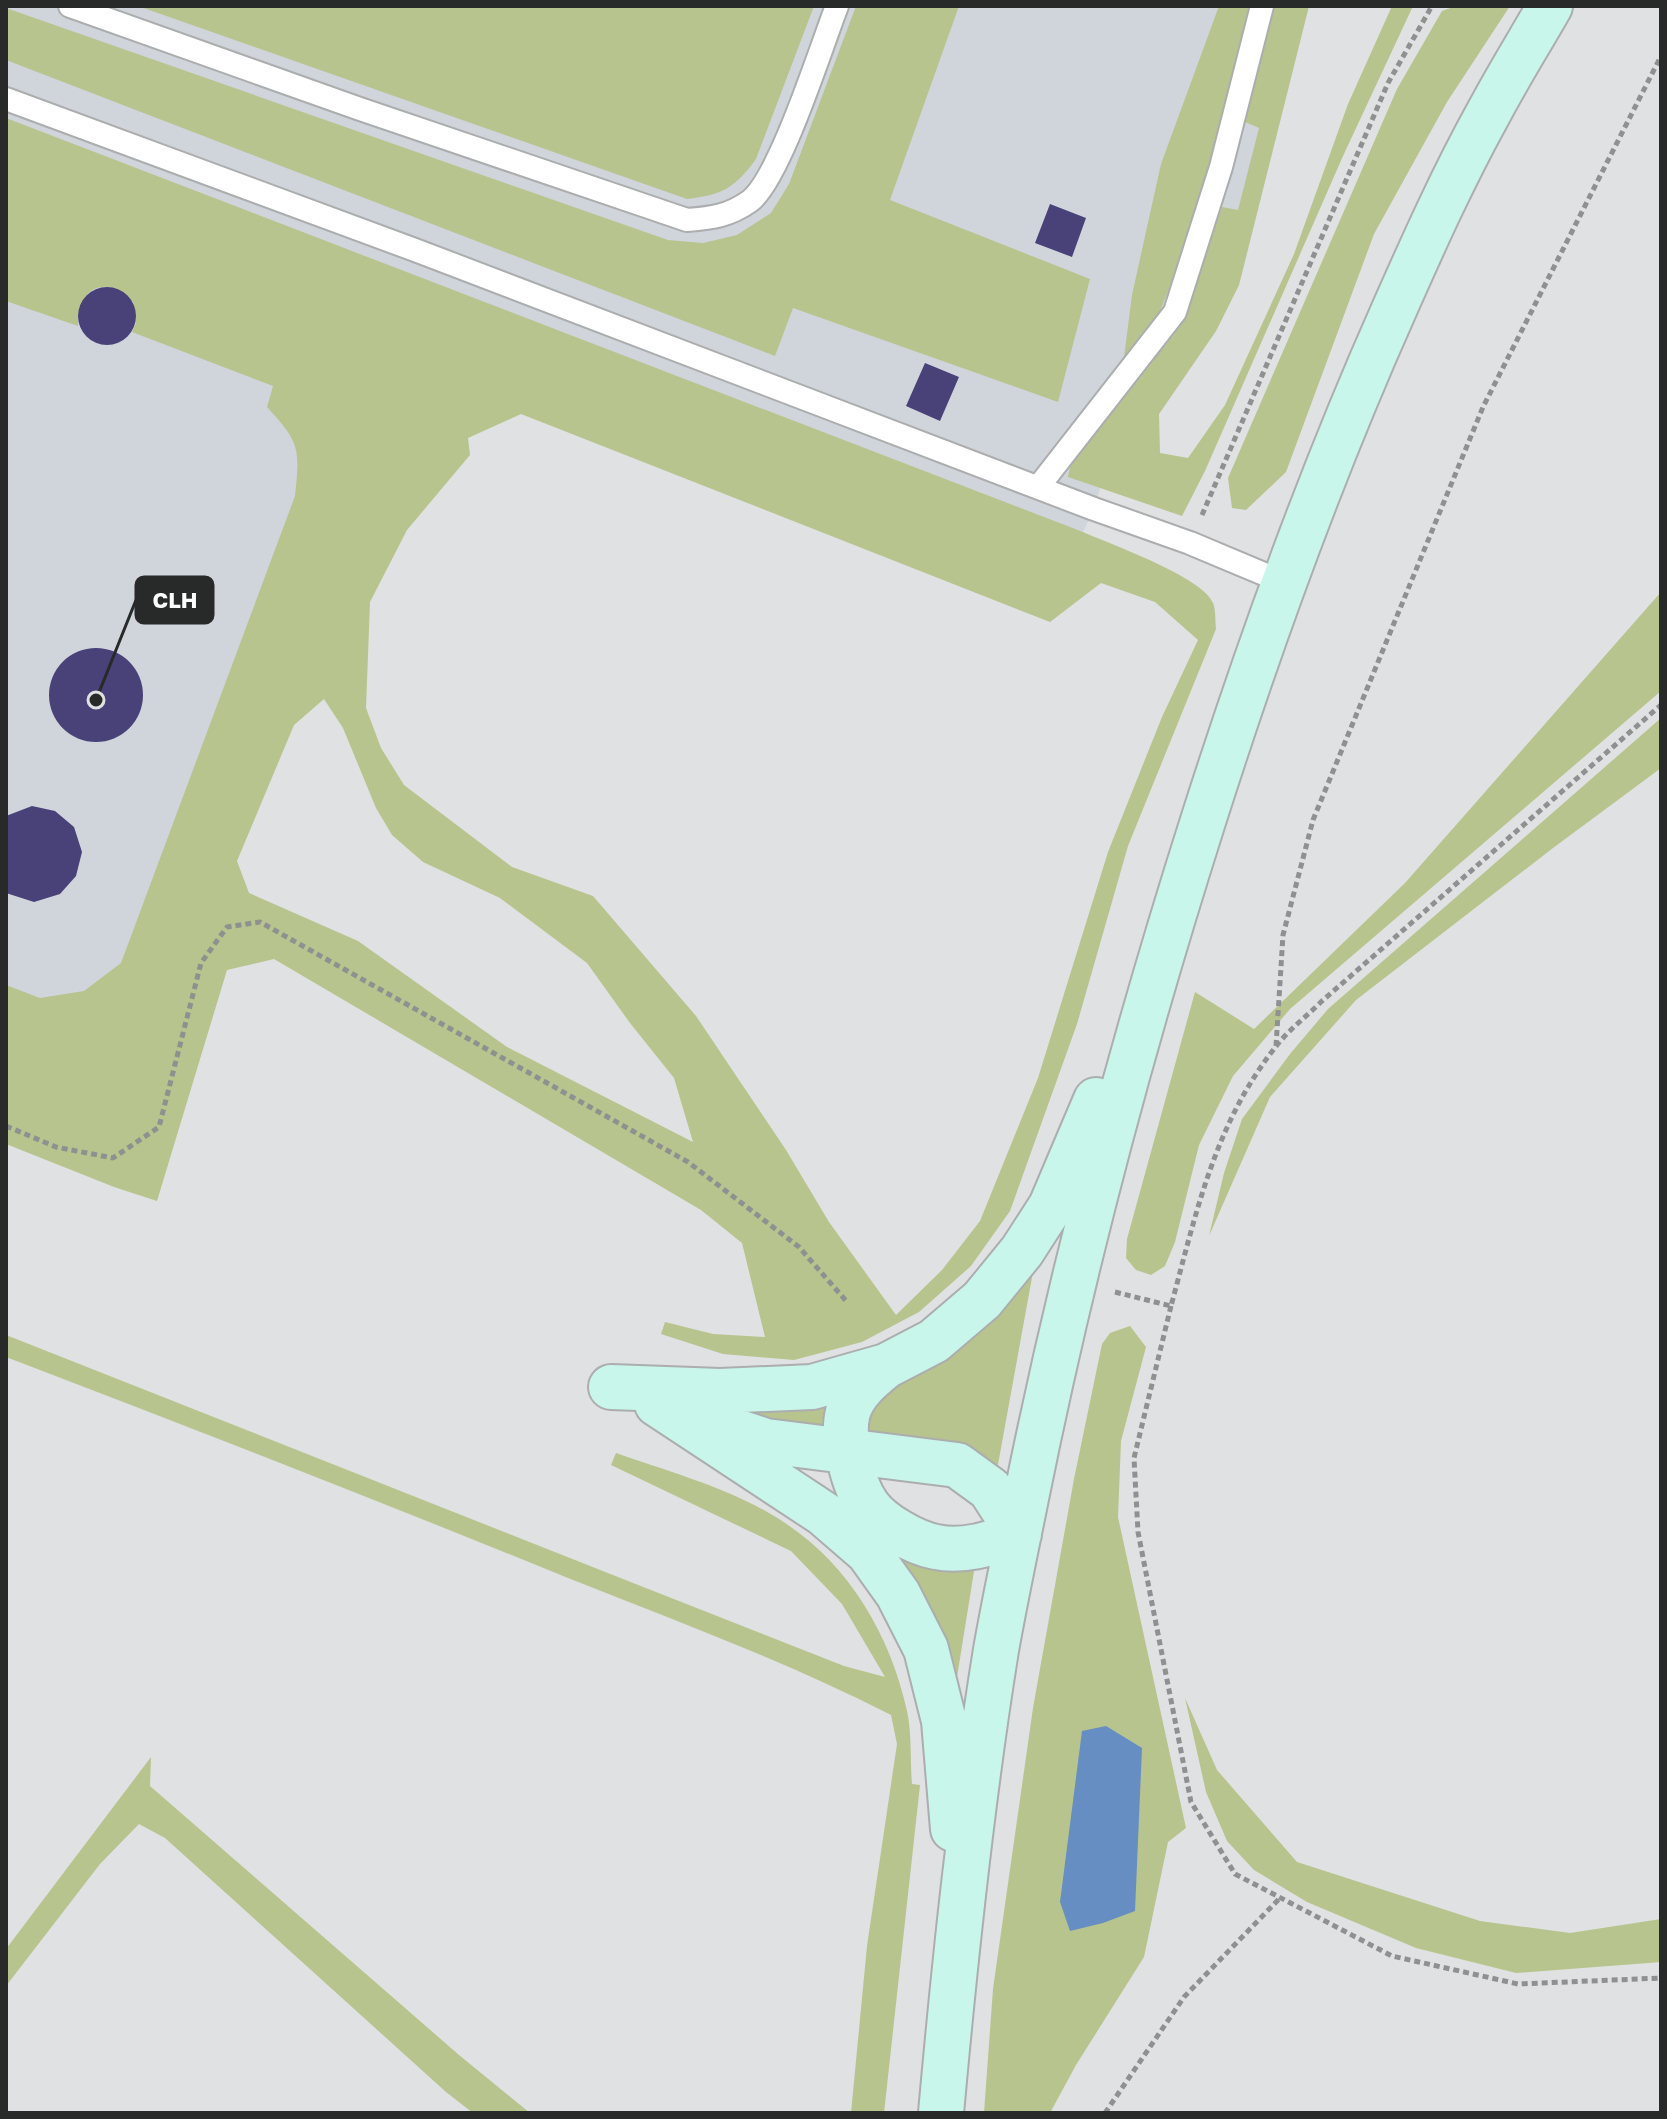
<svg xmlns="http://www.w3.org/2000/svg" width="1667" height="2119" font-family="'Golos Text',sans-serif">
	<style>
		.built { fill: #cfd5db }
		.green { fill: #b7c48d; fill-rule: evenodd }
		.water { fill: #678ec2 }
		.building { fill: #484279 }
		.lines { fill: none; stroke-linecap: round; stroke-linejoin: round }
		.lane-casing { stroke: #acadae; stroke-width: 26 }
		.secondary-casing { stroke: #acadae; stroke-width: 48 }
		.path { stroke: #8f9090; stroke-width: 5; stroke-dasharray: 6 4; stroke-linecap: butt }
		.lane { stroke: #fff; stroke-width: 22 }
		.secondary { stroke: #c8f6ea; stroke-width: 44 }
		.leader { fill: none; stroke: #282929; stroke-width: 3 }
		.callout-dot { fill: #282929; stroke: #e0e1e2; stroke-width: 3 }
		.callout { fill: #282929; stroke: #282929; stroke-width: 3 }
		.callout-label { font-size: 22px; text-anchor: middle; font-weight: bold; fill: #fff }
	</style>
	<rect width="100%" height="100%" fill="#e0e1e2"/>
	<path class="built" d="M 6,6 L 1309,6 L 1239,285 L 1216,331 L 1159,414 L 1103,479 L 1094,509 L 1083,532 L 401,365 L 109,1118 L 6,1078 Z"/>
	<path class="green" d="M 138,6 L 814,6 L 756,159 C 735,188 722,195 687,199 Z
		M 856,6 L 959,6 L 890,200 L 1090,279 L 1058,402 L 793,308 L 775,356 L 6,60 L 6,8 L 668,240 L 703,243 L 737,235 L 771,213 L 789,184 Z
		M 1219,6 L 1251,6 L 1222,128 L 1190,235 L 1157,319 L 1123,365 L 1132,295 L 1161,164 Z
		M 1274,6 L 1309,6 L 1239,285 L 1216,331 L 1159,414 L 1160,453 L 1188,458 L 1225,405 L 1294,254 L 1348,104 L 1392,6 L 1413,6 L 1343,156 L 1205,471 L 1182,516 L 1068,477 L 1070,467 L 1184,316 L 1222,207 L 1238,210 L 1259,128 L 1243,121 Z
		M 1456,6 L 1510,6 L 1447,102 L 1374,234 L 1286,472 L 1246,510 L 1232,508 L 1228,478 L 1397,89 L 1442,11 Z
		M 6,118 L 1083,532 C 1110,544 1203,577 1213,603 C 1216,610 1215,621 1216,629 L 1128,846 L 1077,1024 L 1010,1211 L 971,1266 L 919,1312 L 862,1342 L 794,1360 L 723,1354 L 661,1334 L 665,1322 L 713,1334 L 765,1337 L 742,1243 L 701,1210 L 274,959 L 227,970 L 157,1201 L 114,1187 L 6,1144 L 6,985 L 40,998 L 84,991 L 121,963 L 295,496 C 300,448 300,443 267,407 L 273,386 L 132,332 L 136,323 L 133,302 C 106,273 77,288 78,326 L 6,301 ZM 521,414 L 1050,622 L 1101,583 L 1155,602 L 1198,640 L 1162,717 L 1108,852 L 1038,1078 L 980,1221 L 942,1270 L 896,1315 L 829,1222 L 786,1150 L 696,1016 L 593,896 L 512,867 L 404,785 L 381,748 L 366,708 L 370,602 L 407,530 L 470,455 L 468,438 ZM 324,699 L 343,728 L 376,808 L 392,835 L 423,862 L 500,898 L 587,963 L 630,1023 L 674,1078 L 693,1142 L 507,1047 L 358,941 L 249,893 L 237,861 L 294,725 Z
		M 1661,592 L 1661,691 L 1290,1009 L 1233,1076 L 1199,1145 L 1175,1242 L 1165,1266 L 1151,1275 L 1136,1270 L 1126,1258 L 1127,1239 L 1195,992 L 1254,1029 L 1405,883 Z
		M 1661,718 L 1661,768 L 1553,848 L 1356,1000 L 1270,1097 L 1209,1236 L 1224,1173 L 1242,1119 L 1290,1054 L 1328,1009 Z
		M 1037,1250 L 997,1470 L 857,1438 L 861,1415 Z
		M 1130,1326 L 1146,1347 L 1121,1441 L 1118,1517 L 1186,1828 L 1168,1842 L 1144,1957 L 1076,2065 L 1050,2113 L 984,2113 L 993,1989 L 1033,1708 L 1074,1479 L 1102,1344 L 1110,1333 Z
		M 6,1335 L 623,1579 L 844,1666 L 885,1677 L 842,1604 L 791,1551 L 611,1465 L 616,1453 C 667,1471 722,1486 769,1513 C 843,1555 889,1629 907,1711 C 912,1734 910,1760 912,1784 L 920,1785 L 884,2113 L 851,2113 L 867,1946 L 897,1744 L 891,1715 C 788,1662 676,1621 568,1578 C 382,1502 194,1429 6,1357 Z
		M 842,1392 L 829,1433 L 765,1418 L 736,1400 Z
		M 862,1519 L 975,1565 L 953,1702 Z
		M 1185,1698 L 1217,1770 L 1297,1862 L 1480,1921 L 1570,1933 L 1661,1919 L 1661,1962 L 1516,1973 L 1416,1948 L 1307,1902 L 1254,1870 L 1227,1841 L 1206,1792 Z
		M 151,1757 L 150,1786 L 459,2055 L 530,2113 L 473,2113 L 446,2092 L 165,1838 L 139,1824 L 100,1864 L 6,1986 L 6,1949 Z"/>
	<path class="water" d="M 1106,1726 L 1142,1748 L 1135,1911 L 1103,1923 L 1070,1931 L 1060,1902 L 1082,1731 Z"/>
	<path class="building" d="M 1050,204 L 1086,218 L 1072,257 L 1035,243 Z
		M78 316a29 29 0 1 1 58 0a29 29 0 1 1-58 0Z
		M 925,363 L 959,377 L 940,421 L 906,406 Z
		M49 695a47 47 0 1 1 94 0a47 47 0 1 1-94 0Z
		M 32,806 L 55,811 L 74,827 L 82,852 L 76,876 L 60,894 L 34,902 L 6,893 L 6,816 Z"/>
	<g class="lines">
		<defs>
			<path id="lane" d="M 70,6 L 360,109 L 687,220 C 712,218 729,216 750,201 C 780,178 821,47 837,6
				M 6,99 L 415,250 L 1094,509 L 1190,543 L 1283,582
				M 1039,486 L 1175,312 L 1221,167 L 1262,6"/>
			<path id="secondary" d="M 886,1366 C 870,1379 854,1392 848,1412 C 841,1438 853,1485 868,1506 C 881,1524 914,1543 936,1547 C 964,1553 992,1543 1019,1534
				M 611,1387 L 720,1391 L 812,1387 L 886,1366 L 934,1341 L 982,1300 L 1022,1251 L 1051,1206 L 1096,1100
				M 657,1404 L 824,1514 L 868,1552 L 898,1594 L 926,1649 L 944,1721 L 953,1829
				M 715,1424 L 766,1441 L 957,1465 L 990,1489 L 1019,1534
				M 941,2113 C 955,1958 971,1804 996,1650 C 1005,1599 1016,1548 1026,1498 C 1072,1269 1132,1044 1203,821 C 1258,648 1319,478 1393,312 C 1423,244 1453,177 1489,112 C 1508,76 1530,41 1550,6"/>
		</defs>
		<use href="#lane" class="lane-casing"/>
		<use href="#secondary" class="secondary-casing"/>
		<path class="path" d="M 1202,515 L 1388,83 L 1432,6
			M 1276,1046 L 1283,935 L 1313,820 L 1483,407 L 1661,56
			M 6,1126 L 56,1147 L 113,1158 L 159,1127 L 201,963 L 227,927 L 260,922 L 688,1162 L 799,1247 L 847,1302
			M 1115,1292 L 1171,1306 C 1196,1214 1214,1126 1274,1049 C 1287,1031 1306,1017 1322,1001 L 1661,705
			M 1171,1306 L 1134,1458 L 1138,1532 L 1191,1802 L 1235,1874 L 1392,1956 L 1518,1984 L 1661,1978
			M 1105,2113 L 1184,1997 L 1280,1898"/>
		<use href="#lane" class="lane"/>
		<use href="#secondary" class="secondary"/>
	</g>
	<path class="leader" d="M96 700L136 600"/>
	<circle class="callout-dot" cx="96" cy="700" r="8"/>
	<rect class="callout" x="136" y="577" width="77" height="46" rx="8"/>
	<g class="callout-label">
		<text x="175" y="608">CLH</text>
	</g>
	<rect width="1667" height="2119" fill="none" stroke="#282929" stroke-width="16"/>
</svg>
